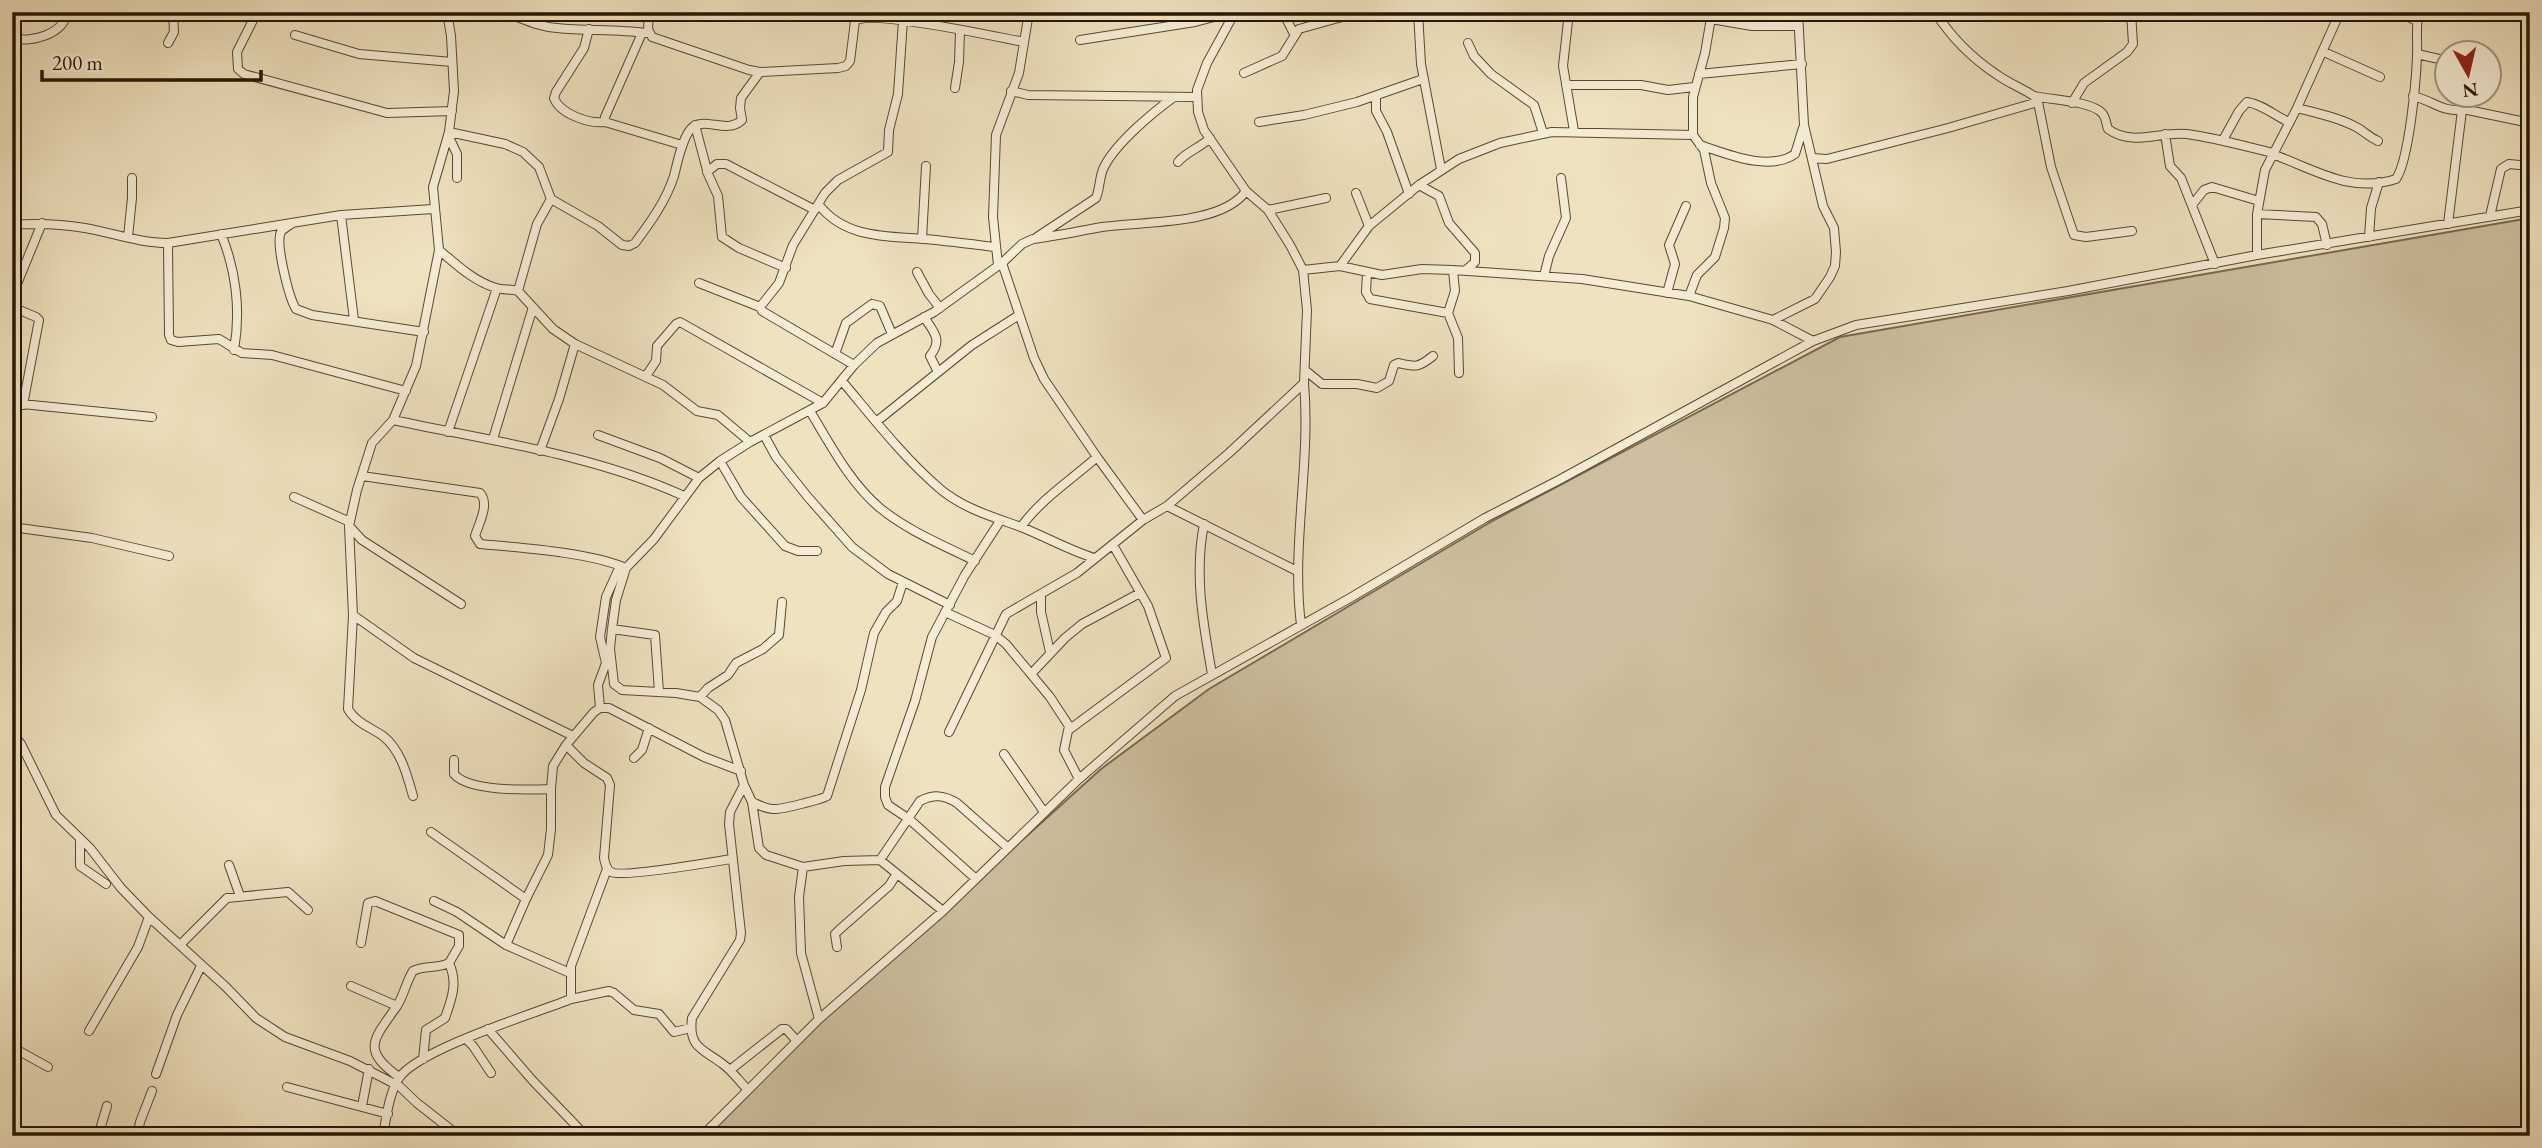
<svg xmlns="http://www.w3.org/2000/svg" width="2542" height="1148" font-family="'EB Garamond',serif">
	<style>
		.green { fill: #cdbf9f; stroke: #7a6a50; stroke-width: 2 }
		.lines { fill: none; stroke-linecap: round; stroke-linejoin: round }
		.minor-casing { stroke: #584930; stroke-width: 10 }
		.minor { stroke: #f5ecd5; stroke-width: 8 }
	</style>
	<rect width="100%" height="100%" fill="#efe2bf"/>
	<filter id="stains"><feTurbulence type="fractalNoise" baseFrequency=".00286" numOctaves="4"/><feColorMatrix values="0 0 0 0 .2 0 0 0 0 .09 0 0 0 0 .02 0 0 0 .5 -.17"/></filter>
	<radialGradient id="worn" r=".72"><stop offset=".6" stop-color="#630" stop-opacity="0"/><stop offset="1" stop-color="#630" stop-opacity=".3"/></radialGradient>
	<path class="green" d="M 2530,218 L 2530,1136 L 707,1136 L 815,1027 L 1101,769 L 1209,689 L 1494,520 L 1840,337 Z"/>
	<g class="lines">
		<defs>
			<path id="minor" d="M 257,12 L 237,52 L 238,69 L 244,74 L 387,113 L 452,111
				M 504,12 C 522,18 538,27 557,28 C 587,31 616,29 646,33
				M 649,12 L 648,29 L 652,37 L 749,70 L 760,72 L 838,68 L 846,66 L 850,61 L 855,21 C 871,9 997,37 1024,42
				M 1283,12 L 1294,34
				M 1418,12 L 1421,64 L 1441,169
				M 1569,12 L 1563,66 L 1574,131
				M 1935,12 C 1951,37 1972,58 1996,74 C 2008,83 2022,88 2034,96 L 2038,102 L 2051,167 L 2074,235 L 2086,237 L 2132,231
				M 2397,12 L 2417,21
				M 1711,19 L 1752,26 L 1798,26
				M 589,29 L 584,48 L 556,92 L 554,98 C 560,114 589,124 605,122
				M 642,33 L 605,117 L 605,122 L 682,145
				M 295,35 L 359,54 L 452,62
				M 12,37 C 29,45 66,33 67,12
				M 1080,40 L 1195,22 L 1233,12
				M 168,43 L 174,32 L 173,12
				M 1468,43 L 1474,56 L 1491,74 L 1534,105 L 1543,133
				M 2324,52 L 2380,77
				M 2417,54 L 2448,61
				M 1244,73 L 1282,56 L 1299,29 L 1360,12
				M 1699,74 L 1802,64
				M 1566,85 L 1641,85 L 1668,90 L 1694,87
				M 955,88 L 959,62 L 960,31
				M 1011,91 L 1028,95 L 1196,97
				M 1376,96 L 1376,111 L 1387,132 L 1409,194
				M 2034,96 C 2051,100 2091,101 2102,113 C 2106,117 2106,124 2108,129 C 2133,147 2159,131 2187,134 C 2216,138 2244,146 2273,153
				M 2413,96 C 2434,101 2441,112 2463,110
				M 2072,103 L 2084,83 L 2127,52 L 2133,44 L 2131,12
				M 2297,108 C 2317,113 2340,118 2358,128 C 2366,133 2369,137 2378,141
				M 2463,109 L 2530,123
				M 1259,122 L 1304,115 L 1357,102 L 1423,79
				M 695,125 L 708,174 L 718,196 L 722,237 L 739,248 L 786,268
				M 449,132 L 505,144 L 523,152 L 539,167 L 551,199 L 598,226 L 622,245 L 629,246 L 635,243 C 650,223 666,201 674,176 C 677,164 683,133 694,126 C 708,118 727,134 742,120 L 740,108 L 741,98 L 760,72
				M 2165,134 L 2170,166 L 2181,178 L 2215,264
				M 448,135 L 457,154 L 457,178
				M 2223,140 L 2239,111 L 2247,102 C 2262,104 2275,116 2289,122
				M 1700,145 C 1727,154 1769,172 1795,154 L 1803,128
				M 2272,154 C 2314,169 2350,194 2396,179 C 2409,160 2416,82 2417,56 C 2418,41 2415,27 2419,12
				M 1812,158 L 1827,159 L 1948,128 L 2038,102
				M 1178,162 C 1186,152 1200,148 1210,138
				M 707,172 L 717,164 L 726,164 L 815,210
				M 1419,185 L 1439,196 L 1449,223 L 1475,253 L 1475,262 L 1466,270
				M 1356,193 L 1369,226
				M 819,205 C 845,238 885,236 924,239 C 947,241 971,244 994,247
				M 2192,205 L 2204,190 L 2212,187 L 2259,201
				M 1268,210 L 1326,198
				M 2257,214 L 2316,217 L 2322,224 L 2327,245
				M 341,215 L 354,320
				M 2490,216 L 2501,169 L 2509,164 L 2530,166
				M 2448,224 L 2464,94
				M 12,225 C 37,223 60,224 85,228 C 113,233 139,243 168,243 L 341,215 L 433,209
				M 290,225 C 288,226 282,230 281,232 C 275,243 289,298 296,309 L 312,315 L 424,332
				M 221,234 C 236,270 241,311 234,350
				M 128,237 L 132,198 L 132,178
				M 1037,237 L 1096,198 C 1100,189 1099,177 1104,167 C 1116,143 1152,113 1174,97
				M 2369,237 L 2371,208 L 2379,182
				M 922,239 L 926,166
				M 168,243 L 169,335 L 171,340 L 178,342 L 219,339 L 242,353 L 272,355 L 406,391
				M 439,250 C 456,264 473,281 496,288 C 503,290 511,289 518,291 L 553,329 L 575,344 L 663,385 L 697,411 L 718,415 L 750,442
				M 2257,255 L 2257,214 L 2265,170 L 2297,108 L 2340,12
				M 1002,263 L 1034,358 L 1044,379 L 1097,457 L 1143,520
				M 998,265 L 993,217 L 996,135 L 1019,73 L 1029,12
				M 1340,266 L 1369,226 L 1419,185 L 1459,159 L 1500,143 L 1552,132 L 1693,135
				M 1303,270 L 1340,266 L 1382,275 L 1422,269 L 1453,270 L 1582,279 L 1689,296 L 1773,320 L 1813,341
				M 1453,270 L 1455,291 L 1448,313 L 1458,338 L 1459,373
				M 917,272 L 929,294 L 940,308
				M 1367,273 L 1366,292 L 1370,299 L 1448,313
				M 1544,276 L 1549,256 L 1566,218 L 1561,178
				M 699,283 L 760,307
				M 518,291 L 537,224 L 551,199
				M 1667,293 L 1675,264 L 1669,245 L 1686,206
				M 1689,296 L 1697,275 L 1715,257 L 1724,228 L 1725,218 L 1711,183 L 1704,150 L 1693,135 L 1693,97 L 1705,53 L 1712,12
				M 924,317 C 934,332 943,340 930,356 L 938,372
				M 1773,320 L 1815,299 L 1830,277 L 1835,266 L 1836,252 L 1834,228 L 1823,206 L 1804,125 L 1798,12
				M 835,354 L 846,323 L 872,304 L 880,306 L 892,334
				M 854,365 L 762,311 L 760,307 L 779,283 L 793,245 L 825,193 L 838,180 L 888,152 L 889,130 L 898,94 L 903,20
				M 1306,371 L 1322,384 L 1357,384 L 1377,388 L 1389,381 L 1394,365 L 1398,363 C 1416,367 1418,368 1433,356
				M 646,376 L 656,361 L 657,346 L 676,324 L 680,322 L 823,403
				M 842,381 C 873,418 903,457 939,488 C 962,508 993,517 1021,527 C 1046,537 1069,550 1094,558
				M 12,403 L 152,417
				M 23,405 L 39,320 L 36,317 L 17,309 L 14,296 L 17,284 L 42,223
				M 810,411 C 830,444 850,483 880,508 C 908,531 943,545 975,561
				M 393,420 C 490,441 592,454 684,496
				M 876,422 L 972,345 L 1019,315
				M 448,432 L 497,288
				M 598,435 L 660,458 L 699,478
				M 764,435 L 776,457 L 807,496 L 852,547 L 888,574 L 950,605
				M 493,439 L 533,307
				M 540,451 L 559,399 L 575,344
				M 720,461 L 741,497 L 785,546 L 798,551 L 817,551
				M 362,476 L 480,493 C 490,504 479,523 475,536 L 480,544 C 522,548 588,552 626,568
				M 294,497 L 350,522
				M 1167,506 L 1297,571
				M 1204,524 C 1194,574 1203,623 1212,674
				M 349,526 L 362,540 L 461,604
				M 12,527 L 92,538 L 169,556
				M 1021,527 C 1041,499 1071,480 1097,457
				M 1041,594 L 1041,612 L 1050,652
				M 945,612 L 995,635 L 1006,644 L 1050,697 L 1069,726 L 1064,750 L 1079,779
				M 353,615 L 414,658 L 573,736
				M 1301,625 C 1291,544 1311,464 1304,383
				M 612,629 L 655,635 L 659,692
				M 1031,674 L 1065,638 L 1082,624 L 1140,593
				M 700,697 L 708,688 L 728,675 L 736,663 L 763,649 L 779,635 L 782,602
				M 600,708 L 598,685 L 606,663 L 600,637 L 606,597 L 620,566
				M 1070,729 L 1166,658 L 1148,606 L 1113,545
				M 949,732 L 1006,614 L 1077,573 L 1143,520 L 1167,506 L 1229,453 L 1304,383 L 1307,310 L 1303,270 L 1290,245 L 1268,210 L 1246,191 L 1204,130 L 1198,112 L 1197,90 L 1207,63 L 1235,12
				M 12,733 L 21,744 L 56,815 L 90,848 L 121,888 L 149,917 L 226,987 L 256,1018 L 285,1037 L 350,1061 L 395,1084
				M 566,745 L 584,763 L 607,778 L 610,785 L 604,858 C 605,863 606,869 611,872 C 621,878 713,862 731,859
				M 1004,754 L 1044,812
				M 634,758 L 642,750 L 649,728
				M 454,760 L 454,774 C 469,792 528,790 551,789
				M 744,785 L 730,812 L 729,824 L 741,933 L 740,940 L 692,1018 C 688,1049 704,1049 724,1065 C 733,1072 740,1082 748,1090
				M 413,796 C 407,775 401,750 383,736 C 370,727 356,723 348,709 L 353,615 L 349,526 L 357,490 L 372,443 L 393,420 L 416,366 L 439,250 L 433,187 L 449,132 L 454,91 L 451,36 L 447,12
				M 752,802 C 759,805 766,809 773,809 C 780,810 823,799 827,796 L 861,690 L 874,633 L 886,612 L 897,601 L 903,582
				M 431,832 L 526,899
				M 80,839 L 80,866 L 106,884
				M 880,860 L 920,801 C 934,794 944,795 957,803 L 1008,848
				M 229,865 L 240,896
				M 803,867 L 799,897 L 801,953 L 819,1019
				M 976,879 L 909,819 L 888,805 L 885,797 L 885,787 L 915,701 L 932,637 L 965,575 L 1000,521
				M 434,901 L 457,912 L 506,945 L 570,973
				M 943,911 L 880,860 L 844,861 L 803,867 L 766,855 L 759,848 L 752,802 L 744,785 L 725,720 L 718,710 L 700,697 L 676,693 L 622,690 L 614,684 L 610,649 L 612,629 L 616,600 L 626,568 L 654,539 L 699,478 L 720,461 L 750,442 L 823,403 L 854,365 L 877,343 L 934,312 L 1002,263 L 1022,244 L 1033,239 C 1056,236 1079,231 1102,227 C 1142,221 1221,226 1246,191
				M 361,943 L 368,903 L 375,901 L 459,935 L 459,946 L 449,963 C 437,969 424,965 413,971 C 406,982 404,995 397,1006 C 373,1040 361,1050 399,1077
				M 180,945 L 227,898 L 288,892 L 308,910
				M 506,945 L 526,899 L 548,855 L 551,829 L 551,789 L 553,766 L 566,745 L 594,712 L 600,708 L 609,708 L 704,757 L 741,771
				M 837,947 L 835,934 L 839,930 L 889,886 L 896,875
				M 351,986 L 397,1006
				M 571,999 L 609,991 L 614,993 L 634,1010 L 659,1014 L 674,1032 L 691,1028
				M 488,1029 L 533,1081 L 586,1136
				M 89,1031 L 138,947 L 149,917
				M 466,1039 L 473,1046 L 491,1073
				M 12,1047 L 48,1067
				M 423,1059 L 426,1030 L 445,1018 C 452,998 458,983 449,963
				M 730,1070 L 782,1029 L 786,1029 L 797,1041
				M 156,1074 L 177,1015 L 201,966
				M 396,1083 L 417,1103 L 459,1136
				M 287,1087 L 388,1114
				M 362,1106 L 369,1069
				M 98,1136 L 107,1106
				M 137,1136 L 140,1122 L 152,1091
				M 383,1136 C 386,1119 389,1093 399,1078 C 419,1049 533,1014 571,999 L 571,966 L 607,869
				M 702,1136 L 819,1019 L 943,911 L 1079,779 L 1175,696 L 1350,598 L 1485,518 L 1559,480 L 1813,341 L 1856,325 L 2068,291 L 2257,255 L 2530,210"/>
		</defs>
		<use href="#minor" class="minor-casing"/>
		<use href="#minor" class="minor"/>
	</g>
	<rect width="2542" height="1148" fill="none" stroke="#efe2bf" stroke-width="42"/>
	<rect x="14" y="14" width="2514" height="1120" fill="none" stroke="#261601" stroke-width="3.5"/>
	<rect x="21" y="21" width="2500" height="1106" fill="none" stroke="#261601" stroke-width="2"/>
	<g transform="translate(2468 74) rotate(172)"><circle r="33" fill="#f5ecd5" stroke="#a29680" stroke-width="2"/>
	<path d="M0-5L12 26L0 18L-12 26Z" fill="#8f2418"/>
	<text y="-10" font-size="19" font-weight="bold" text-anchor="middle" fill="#261601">N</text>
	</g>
	<path d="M42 70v10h219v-10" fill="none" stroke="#261601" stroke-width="3.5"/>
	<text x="52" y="70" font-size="21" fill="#261601" stroke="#f5ecd5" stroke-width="5" paint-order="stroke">200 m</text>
	<rect width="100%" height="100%" filter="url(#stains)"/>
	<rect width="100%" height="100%" fill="url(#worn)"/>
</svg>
